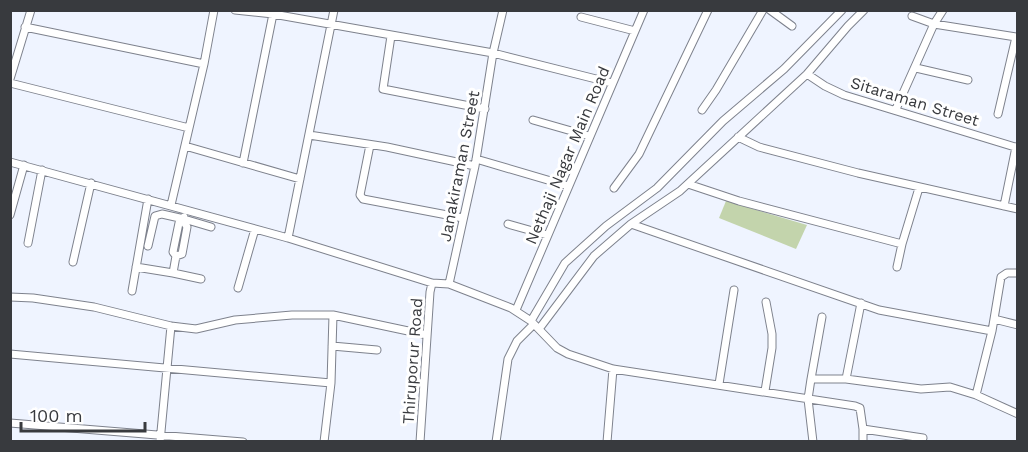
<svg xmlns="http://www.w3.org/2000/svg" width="1028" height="452" font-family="'Work Sans',sans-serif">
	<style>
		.green { fill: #c3d4ac }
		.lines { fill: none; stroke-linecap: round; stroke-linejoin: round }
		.street-casing { stroke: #7e828d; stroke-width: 9 }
		.street { stroke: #fff; stroke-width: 7 }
		.labels { text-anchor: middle; stroke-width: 6; stroke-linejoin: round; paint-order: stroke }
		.street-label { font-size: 16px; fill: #383a3e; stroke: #fff }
	</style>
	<rect width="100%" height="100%" fill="#eff4ff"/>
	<path class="green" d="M 726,201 L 807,225 L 796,249 L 719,218 Z"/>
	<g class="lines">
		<defs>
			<path id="street" d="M 235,10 L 273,14 L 493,53 L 612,83
				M 770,10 L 792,26
				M 912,16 L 934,24 L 1016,37 L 998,114
				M 581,17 L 635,31
				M 25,27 L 204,64
				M 391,36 L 383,89 L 485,109
				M 916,68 L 968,80
				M 807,74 L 825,86 L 844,95 L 1018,148
				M 10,79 L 31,10
				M 10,83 L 189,128
				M 896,109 L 934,24 L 943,10
				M 702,110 L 716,90 L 763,10
				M 533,120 L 589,136
				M 309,135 L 387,147 L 475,166
				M 738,137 L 759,147 L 858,173 L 1018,209
				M 370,145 L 360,195 L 363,199 L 463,218
				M 185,146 L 300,179
				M 476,159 L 568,186
				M 10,162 L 288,238 L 432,283 L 449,284 L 511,308 L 531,321 L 557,348 L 568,354 L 613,369 L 855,406 L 860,408 L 863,429 L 923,438
				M 243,163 L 273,14
				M 688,184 L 739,201 L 902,244 L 919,188
				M 614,188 L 639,154 L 708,10
				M 171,205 L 204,64 L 214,10
				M 1004,206 L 1016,147
				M 10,215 L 24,165
				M 508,224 L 547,235
				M 631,224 L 879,310 L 992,331 L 976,395 L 1018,414
				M 288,238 L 334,10
				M 28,243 L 42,170
				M 148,246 L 155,216 L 162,214 L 184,219 L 184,217
				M 176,256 L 182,254 L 187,227 L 184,222
				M 73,262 L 91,183
				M 136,267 L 173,273 L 176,256 L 173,252 L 179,223 L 184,219 L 211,227
				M 897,267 L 902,244
				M 173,273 L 201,279
				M 449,284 L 475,166 L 493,53 L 503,10
				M 238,288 L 255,229
				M 132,291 L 148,199
				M 10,297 L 33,298 L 94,307 L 171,326 L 196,329 L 235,320 L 292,315 L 333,315 L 427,335
				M 516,310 L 644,10
				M 994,319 L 1018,325
				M 531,321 L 565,263 L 606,226 L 657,188 L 723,121 L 784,69 L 842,10
				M 539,329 L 594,256 L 631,224 L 680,191 L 807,74 L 848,26 L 864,10
				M 992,331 L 1001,277 L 1007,273 L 1018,273
				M 332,346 L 377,350
				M 10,354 L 331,383
				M 811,379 L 822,317
				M 846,379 L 921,389 L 950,387 L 976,395
				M 719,384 L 734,290
				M 765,391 L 772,348 L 772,334 L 766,302
				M 10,423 L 243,442
				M 160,442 L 171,326
				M 324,442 L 331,383 L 333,315
				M 420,442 L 430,292 L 432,283
				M 496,442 L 508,359 L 517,341 L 534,324
				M 607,442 L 613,369
				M 813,442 L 808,399 L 811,379 L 846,379 L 861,303
				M 863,442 L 863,429"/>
		</defs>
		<use href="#street" class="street-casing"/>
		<use href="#street" class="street"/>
	</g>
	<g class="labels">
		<g class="street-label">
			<text transform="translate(915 101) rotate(17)" y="6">Sitaraman Street</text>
			<text transform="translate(567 155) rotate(-67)" y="6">Nethaji Nagar Main Road</text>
			<text transform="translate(459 166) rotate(-79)" y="6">Janakiraman Street</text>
			<text transform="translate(412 361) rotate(-86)" y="6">Thiruporur Road</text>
		</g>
	</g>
	<rect width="1028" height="452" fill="none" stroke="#383a3e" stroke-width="24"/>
	<path d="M21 422v9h124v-9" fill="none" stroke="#383a3e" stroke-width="3"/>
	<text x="30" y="422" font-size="18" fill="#383a3e" stroke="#ffffff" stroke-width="4.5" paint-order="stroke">100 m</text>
</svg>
